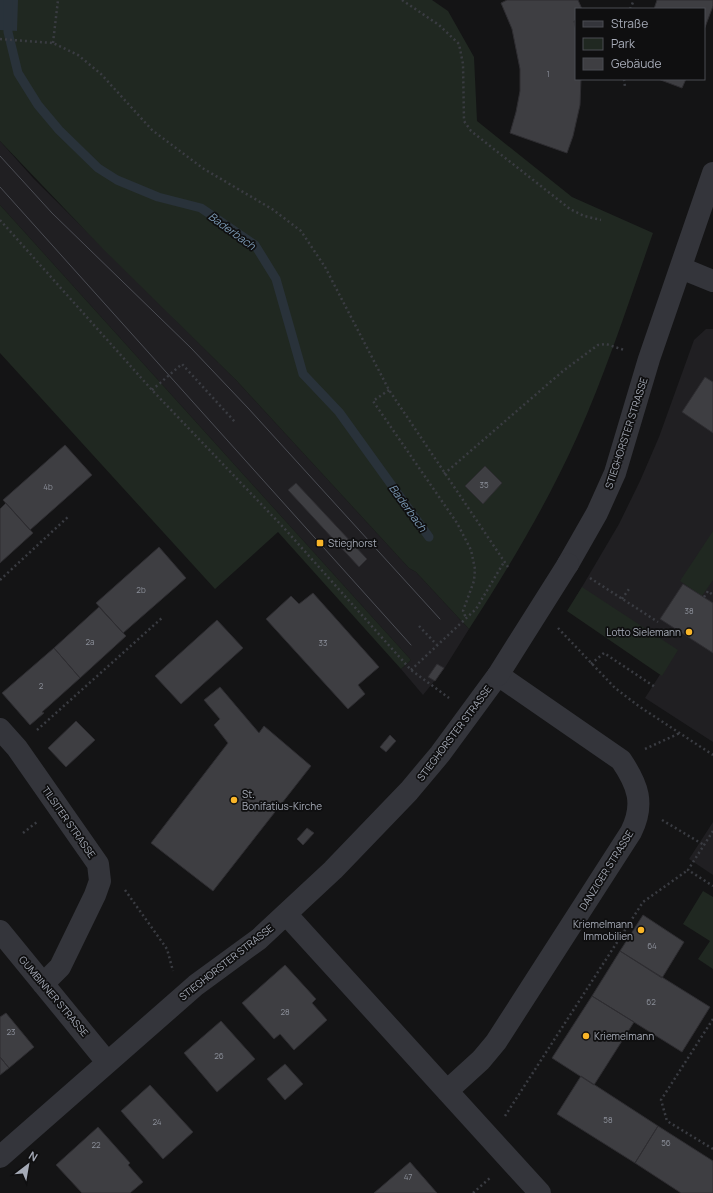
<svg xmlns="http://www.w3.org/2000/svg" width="713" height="1193" font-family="Manrope,sans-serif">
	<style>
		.built { fill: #201f22 }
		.green { fill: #202821 }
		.water { fill: #29323a }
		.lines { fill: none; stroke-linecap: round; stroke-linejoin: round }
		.stream { stroke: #29323a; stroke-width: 9 }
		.building { fill: #3e3e42; stroke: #2e2d31 }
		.path { stroke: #3a3c42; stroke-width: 2.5; stroke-dasharray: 2 3; stroke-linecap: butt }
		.street { stroke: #34353b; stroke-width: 22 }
		.tram { stroke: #4b4d54; stroke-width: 1 }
		.street-bridge { stroke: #34353b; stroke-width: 22 }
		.poi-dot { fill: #f9b528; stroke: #0f0f10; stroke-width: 1.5 }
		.labels { text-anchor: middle; stroke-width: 3.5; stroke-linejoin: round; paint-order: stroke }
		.number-label { font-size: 8px; fill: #8b8f99 }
		.street-label { font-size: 10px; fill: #a5aab6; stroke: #0f0f10 }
		.poi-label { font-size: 10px; fill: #a5aab6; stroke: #0f0f10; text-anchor: start }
		.water-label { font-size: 11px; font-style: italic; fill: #7a98b3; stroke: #0f0f10 }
	</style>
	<rect width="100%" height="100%" fill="#141415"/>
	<path class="built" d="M 0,141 L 34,179 L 237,381 L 409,568 L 416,572 L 469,629 L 444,669 L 423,695 L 401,669 L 411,660 L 0,205 Z
		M 706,329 L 713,329 L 713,742 L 645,698 L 661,673 L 569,609 L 619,524 L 640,481 L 659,437 L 694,340 Z
		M 713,822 L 713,875 L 689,859 Z"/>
	<path class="green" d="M 0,0 L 432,0 L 448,11 L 474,57 L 477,121 L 572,197 L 653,233 C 629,301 607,370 577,437 C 547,504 509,567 469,629 L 416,572 L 409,568 L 237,381 L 104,250 L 0,141 Z
		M 0,205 L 411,660 L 401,669 L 278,532 L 215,589 L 0,353 Z
		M 713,531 L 713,580 L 702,596 L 680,581 Z
		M 582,587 L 678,650 L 662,676 L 567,611 Z
		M 703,891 L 713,897 L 713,969 L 698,959 L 710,941 L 683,924 Z"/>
	<path class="water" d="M 0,0 L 18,0 L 17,31 L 0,30 Z"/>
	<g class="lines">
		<path class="stream" d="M 8,0 L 8,32 L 18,73 L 38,105 L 59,130 L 98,168 L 117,180 L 158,197 L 201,208 L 255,245 L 276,279 L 303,374 L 339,412 L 429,537"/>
	</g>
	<path class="building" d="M 507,0 L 578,0 L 582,9 L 576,9 L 576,20 L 574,21 L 576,31 L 576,79 L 581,79 L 580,105 L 573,136 L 567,153 L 510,133 L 516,112 L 520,91 L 520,69 L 512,29 L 501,3 Z
		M 657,0 L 713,0 L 713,6 L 704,30 L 704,9 L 654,9 Z
		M 658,79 L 686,79 L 682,88 Z
		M 705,377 L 713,382 L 713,433 L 682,412 Z
		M 65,445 L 92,475 L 30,530 L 3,500 Z
		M 485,466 L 502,483 L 483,504 L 465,486 Z
		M 296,483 L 367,559 L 359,567 L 288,490 Z
		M 6,503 L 33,533 L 0,563 L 0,509 Z
		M 159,547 L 186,578 L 123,633 L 96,603 Z
		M 683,584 L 713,603 L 713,653 L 660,619 Z
		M 313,593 L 379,667 L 358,685 L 365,694 L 348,709 L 266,619 L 291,596 L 299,604 Z
		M 99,607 L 126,636 L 80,678 L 54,648 Z
		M 217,620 L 243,648 L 181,704 L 155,676 Z
		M 54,648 L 80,678 L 42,712 L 44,713 L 30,725 L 2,693 Z
		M 437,664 L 444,668 L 435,681 L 428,677 Z
		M 220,687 L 259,733 L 264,726 L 311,766 L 213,891 L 151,843 L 228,743 L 214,725 L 220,719 L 204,700 Z
		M 76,721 L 95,740 L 66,767 L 48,748 Z
		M 390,735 L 396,741 L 386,752 L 380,747 Z
		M 307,828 L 314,833 L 303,845 L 297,839 Z
		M 643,915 L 684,942 L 662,978 L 620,951 Z
		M 620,951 L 710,1007 L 682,1052 L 592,996 Z
		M 285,965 L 316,999 L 312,1003 L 327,1020 L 294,1050 L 280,1034 L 274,1039 L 242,1003 Z
		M 592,996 L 634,1022 L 594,1085 L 552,1058 Z
		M 6,1013 L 34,1047 L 9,1068 L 0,1057 L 0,1017 Z
		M 221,1021 L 255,1059 L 217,1092 L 184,1053 Z
		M 0,1057 L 9,1068 L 0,1075 Z
		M 285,1064 L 303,1084 L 285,1100 L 267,1079 Z
		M 581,1076 L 658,1126 L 635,1163 L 557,1114 Z
		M 150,1085 L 193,1132 L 163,1159 L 121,1111 Z
		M 658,1126 L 713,1161 L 713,1193 L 681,1193 L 635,1163 Z
		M 98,1127 L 130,1163 L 128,1165 L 143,1182 L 130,1193 L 82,1193 L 56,1165 Z
		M 410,1162 L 437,1193 L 374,1193 Z"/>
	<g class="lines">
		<path class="path" d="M 402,0 L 439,25 L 459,44 L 463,64 L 464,121 L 471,131 L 570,209 L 584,216 L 601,220
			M 630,9 L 634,0
			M 0,39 L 53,43 L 78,55 L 101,74 L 152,130 L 204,169 L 272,209 L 301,231 L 325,267 L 389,390 L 508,567
			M 53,43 L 58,0
			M 624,79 L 625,87
			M 0,220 L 152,390 L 284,528 L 411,670 L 449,698
			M 152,390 L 182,364 L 235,422
			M 389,390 L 373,401 L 457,523 L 471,550 L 475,569 L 474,581 L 463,611 L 466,618
			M 444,474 L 563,371 L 598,345 L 606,344 L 624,350
			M 590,578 L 658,622
			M 0,580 L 69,516
			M 704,597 L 708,591 L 713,595
			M 622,599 L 629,589
			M 419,626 L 437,645
			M 558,628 L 615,688 L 640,707 L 713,755
			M 591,664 L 604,653 L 655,687
			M 411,670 L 476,609 L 504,562
			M 37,730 L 163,617
			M 645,749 L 680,733
			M 662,820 L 704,845
			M 713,831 L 688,870 L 713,886
			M 23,833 L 37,822
			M 125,890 L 167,949 L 173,971
			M 713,1019 L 661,1100 L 667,1121 L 713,1149
			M 505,1116 L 643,902 L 688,870
			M 473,1193 L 491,1177"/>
		<path class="street" d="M 681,268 L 713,281
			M 568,564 L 597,513 L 615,473 L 649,359 L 713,173
			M 0,729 L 17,748 L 98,864 L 100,881 L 95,895 L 60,967 L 43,984
			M 286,914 L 540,1193
			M 0,931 L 107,1062
			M 0,1157 L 196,985 L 259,939 L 333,870 L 409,791 L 440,754 L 498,675 L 621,760 C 638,785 645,804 631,832 L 496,1042 L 481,1060 L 447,1091"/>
		<path class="tram" d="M 0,156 L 52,213 L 191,348 L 248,408 L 440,619
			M 0,187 L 411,645"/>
		<path class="street-bridge" d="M 498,675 L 568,564"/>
	</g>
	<g class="poi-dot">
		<rect x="316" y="539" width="8" height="8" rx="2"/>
		<circle cx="689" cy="632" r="4"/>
		<circle cx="234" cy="800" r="4"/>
		<circle cx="641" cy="930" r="4"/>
		<circle cx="586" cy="1036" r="4"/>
	</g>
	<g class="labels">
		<g class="number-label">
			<text x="548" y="77">1</text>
			<text x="484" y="488">35</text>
			<text x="48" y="490">4b</text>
			<text x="141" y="593">2b</text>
			<text x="689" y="614">38</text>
			<text x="90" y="645">2a</text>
			<text x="323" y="646">33</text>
			<text x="41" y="689">2</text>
			<text x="652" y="949">64</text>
			<text x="651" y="1005">62</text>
			<text x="285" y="1015">28</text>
			<text x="11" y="1035">23</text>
			<text x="219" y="1059">26</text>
			<text x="608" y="1123">58</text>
			<text x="157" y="1125">24</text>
			<text x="666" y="1146">56</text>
			<text x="96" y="1148">22</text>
			<text x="408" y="1180">47</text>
		</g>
		<g class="street-label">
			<text transform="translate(626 433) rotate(-72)" y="4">STIEGHORSTER STRASSE</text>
			<text transform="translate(454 733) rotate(-53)" y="4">STIEGHORSTER STRASSE</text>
			<text transform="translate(69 822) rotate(55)" y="4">TILSITER STRASSE</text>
			<text transform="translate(606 870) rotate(-58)" y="4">DANZIGER STRASSE</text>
			<text transform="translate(226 962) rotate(-38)" y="4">STIEGHORSTER STRASSE</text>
			<text transform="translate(54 996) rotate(50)" y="4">GUMBINNER STRASSE</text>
		</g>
		<g class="poi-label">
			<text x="328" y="547">Stieghorst</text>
			<text x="681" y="636" text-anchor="end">Lotto Sielemann</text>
			<text x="242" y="798">St.<tspan x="242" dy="12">Bonifatius-Kirche</tspan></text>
			<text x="633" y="928" text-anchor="end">Kriemelmann<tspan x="633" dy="12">Immobilien</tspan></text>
			<text x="594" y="1040">Kriemelmann</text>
		</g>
		<g class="water-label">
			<text transform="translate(232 231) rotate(36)" y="4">Baderbach</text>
			<text transform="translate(408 508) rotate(54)" y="4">Baderbach</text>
		</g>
	</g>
	<rect x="575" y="8" width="130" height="72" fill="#0f0f10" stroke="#4b4d52"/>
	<rect x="583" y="21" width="20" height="6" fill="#34353b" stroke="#4b4d52"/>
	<text x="611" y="28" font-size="12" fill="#a5aab6">Straße</text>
	<rect x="583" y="38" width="20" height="12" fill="#202821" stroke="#4b4d52"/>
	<text x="611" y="48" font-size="12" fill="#a5aab6">Park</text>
	<rect x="583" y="58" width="20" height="12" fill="#3e3e42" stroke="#4b4d52"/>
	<text x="611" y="68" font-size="12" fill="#a5aab6">Gebäude</text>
	<g transform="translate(28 1165) rotate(31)" stroke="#0f0f10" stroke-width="3" paint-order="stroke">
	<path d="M0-3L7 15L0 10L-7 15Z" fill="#a5aab6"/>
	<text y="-6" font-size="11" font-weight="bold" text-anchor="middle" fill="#a5aab6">N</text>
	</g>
</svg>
